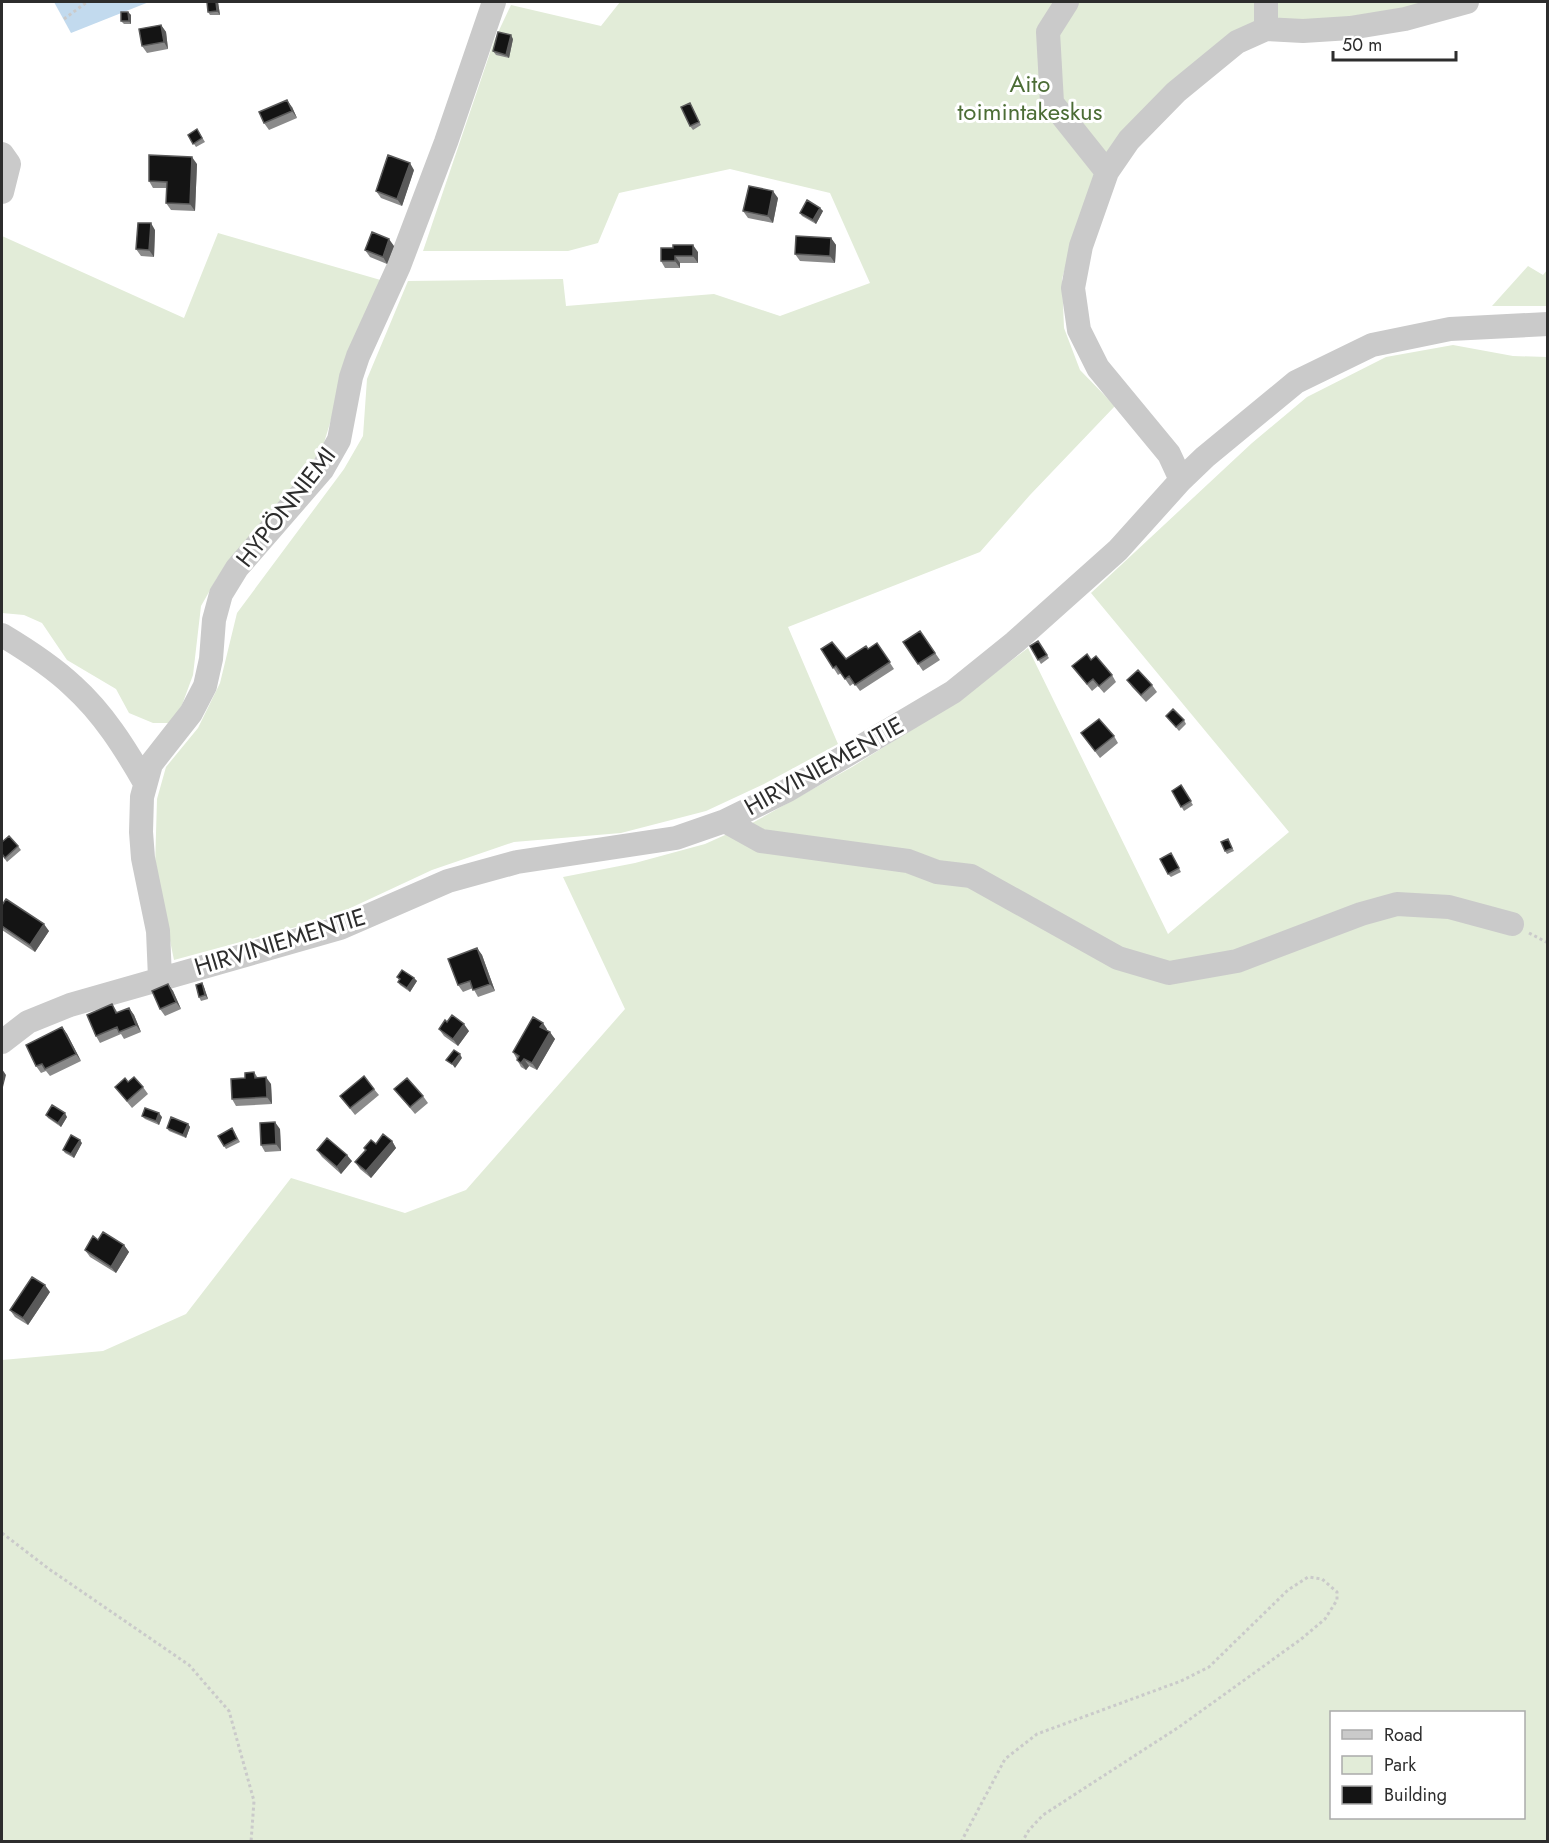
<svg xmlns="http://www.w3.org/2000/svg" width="1549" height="1843" font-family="Jost,sans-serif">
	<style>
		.green { fill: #e2ecd8; fill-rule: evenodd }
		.water { fill: #c2daee }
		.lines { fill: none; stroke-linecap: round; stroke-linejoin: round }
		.path { stroke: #cacaca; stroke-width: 3; stroke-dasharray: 3 3; stroke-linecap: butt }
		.minor { stroke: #cacaca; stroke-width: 24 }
		.wall { fill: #8a8a8a }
		.shaded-wall { fill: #5a5a5a }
		.building { fill: #141414; stroke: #5a5a5a; stroke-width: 1.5 }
		.labels { text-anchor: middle; stroke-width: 6; stroke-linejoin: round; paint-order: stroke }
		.park-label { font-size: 24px; fill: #4c6d36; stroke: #fff }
		.street-label { font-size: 24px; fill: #2d2d2d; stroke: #fff }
	</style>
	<rect width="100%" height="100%" fill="#fff"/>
	<path class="green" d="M 620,2 L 1430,2 L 1409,8 L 1313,23 L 1184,73 L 1078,222 L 1062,279 L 1064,328 L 1080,370 L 1115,406 L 1030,495 L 980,552 L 788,627 L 838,744 L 764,784 L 706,811 L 621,833 L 514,842 L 432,870 L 329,918 L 174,960 L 155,868 L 157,799 L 166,767 L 198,728 L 220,683 L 237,613 L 344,469 L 363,436 L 367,379 L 408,281 L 563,279 L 566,306 L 714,294 L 780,316 L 870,283 L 830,193 L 730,169 L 619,193 L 598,243 L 568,251 L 423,251 L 494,41 L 511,5 L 601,26 Z
		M 218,233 L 384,281 L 334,410 L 323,446 L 300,481 L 217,578 L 201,606 L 193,675 L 182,705 L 171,723 L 153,723 L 129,713 L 116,689 L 67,660 L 42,623 L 24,615 L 2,613 L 2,236 L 184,318 Z
		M 1528,266 L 1543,275 L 1547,270 L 1547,306 L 1492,306 Z
		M 1453,345 L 1513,356 L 1547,357 L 1547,1841 L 2,1842 L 2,1360 L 103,1351 L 186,1314 L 291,1178 L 405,1213 L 466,1190 L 625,1009 L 563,877 L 635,863 L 705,844 L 754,822 L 852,767 L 959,700 L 1028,648 L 1168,934 L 1289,832 L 1091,593 L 1252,443 L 1307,397 L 1386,357 ZM 1332,1712 L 1524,1712 L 1524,1818 L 1332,1818 Z"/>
	<path class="water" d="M 54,2 L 149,2 L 71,33 Z"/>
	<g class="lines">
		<path class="path" d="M 64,19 L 87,2
			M 1529,933 L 1548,943
			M 2,1533 L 49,1569 L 189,1665 L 229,1711 L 254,1801 L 251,1842
			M 961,1842 L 1005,1759 L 1037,1734 L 1181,1681 L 1209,1667 L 1288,1590 L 1308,1577 L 1322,1579 L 1337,1592 L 1337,1600 L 1325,1619 L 1300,1640 L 1179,1727 L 1043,1815 L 1029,1830 L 1022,1842"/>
		<path class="minor" d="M 1067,2 L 1048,32 L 1052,103 L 1107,172
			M 1266,2 L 1266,29
			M 2,154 L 9,164 L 2,192
			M 1181,480 L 1169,454 L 1098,368 L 1079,330 L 1073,288 L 1081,246 L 1107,172 L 1129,140 L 1176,92 L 1237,42 L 1266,29 L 1303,31 L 1350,28 L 1405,19 L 1467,2
			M 2,635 C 27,650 52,666 73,686 C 103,713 125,748 145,783
			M 725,821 L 761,841 L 908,861 L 937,872 L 971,876 L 1118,958 L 1169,973 L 1237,961 L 1361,914 L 1397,904 L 1449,907 L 1512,924
			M 160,978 L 158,931 L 143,858 L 141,832 L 142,797 L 151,764 L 191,713 L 205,686 L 211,659 L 214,620 L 221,594 L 237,568 L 322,470 L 339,440 L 351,377 L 358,356 L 399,266 L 446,142 L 494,2
			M 2,1042 L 28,1022 L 70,1005 L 340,928 L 448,881 L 517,862 L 676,838 L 725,821 L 788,790 L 953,692 L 1015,642 L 1118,550 L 1181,480 L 1205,457 L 1296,382 L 1372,345 L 1450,329 L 1548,324"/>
	</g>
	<path class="wall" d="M 207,2 L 218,2 L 220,15 L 210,15 L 208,12 Z
		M 128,12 L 131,15 L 131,24 L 124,24 L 121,21 Z
		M 161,25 L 166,32 L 168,49 L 147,53 L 142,46 Z
		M 513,39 L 509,58 L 496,55 L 493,51 Z
		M 690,103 L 701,125 L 693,130 L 690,126 Z
		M 292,107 L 297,118 L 269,130 L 264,123 Z
		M 197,129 L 205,142 L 196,147 L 188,135 Z
		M 197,164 L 195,211 L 171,210 L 166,203 L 167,188 L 153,188 L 149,181 Z
		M 414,170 L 402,206 L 381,198 L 376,191 Z
		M 778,198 L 773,223 L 748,218 L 743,211 Z
		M 820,208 L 823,211 L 816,224 L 802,216 L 800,213 Z
		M 155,230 L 154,257 L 141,256 L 136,249 Z
		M 831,238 L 836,245 L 835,263 L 800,261 L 795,254 Z
		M 394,246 L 387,264 L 370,257 L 365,250 Z
		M 661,248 L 698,252 L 698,263 L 680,263 L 680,268 L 665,268 L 661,261 Z
		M 920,631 L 940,660 L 923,671 L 903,642 Z
		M 1038,641 L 1049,658 L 1041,664 L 1030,646 Z
		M 877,643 L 894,669 L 860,691 L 854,683 L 850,686 L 841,673 L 838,675 L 821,649 L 846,659 L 868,649 Z
		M 1091,660 L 1112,675 L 1116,682 L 1104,693 L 1098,686 L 1092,691 L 1072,666 Z
		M 1127,680 L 1152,685 L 1157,692 L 1146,702 L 1132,687 Z
		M 1166,716 L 1184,720 L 1186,724 L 1179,731 Z
		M 1081,733 L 1114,736 L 1118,743 L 1100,758 Z
		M 1181,785 L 1193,805 L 1184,811 L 1172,791 Z
		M 1228,839 L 1234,851 L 1227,854 L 1225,851 Z
		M 2,842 L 18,846 L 21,850 L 7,862 L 2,855 Z
		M 1171,853 L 1181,872 L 1171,877 L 1168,874 Z
		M 2,905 L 49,931 L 35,952 L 2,930 Z
		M 477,948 L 482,955 L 495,991 L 478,997 L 473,988 L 463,992 L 458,985 Z
		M 397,977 L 414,978 L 417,981 L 410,992 L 400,985 L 398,982 L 399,980 Z
		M 202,983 L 204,987 L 208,999 L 201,1001 L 199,997 Z
		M 168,984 L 173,991 L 181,1009 L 165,1016 L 160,1009 Z
		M 112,1004 L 118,1013 L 129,1008 L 134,1015 L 141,1032 L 124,1039 L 121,1034 L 100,1043 L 96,1036 Z
		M 62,1027 L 67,1034 L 81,1061 L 50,1076 L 46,1071 L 41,1073 L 36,1066 Z
		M 439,1029 L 469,1031 L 458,1046 L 444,1036 Z
		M 547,1029 L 547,1031 L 555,1039 L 537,1070 L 529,1066 L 526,1070 L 521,1067 L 513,1052 Z
		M 254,1072 L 258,1078 L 271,1084 L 272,1104 L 236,1106 L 232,1099 L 245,1078 Z
		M 128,1082 L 143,1087 L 148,1094 L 132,1108 L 115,1087 Z
		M 374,1089 L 379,1095 L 355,1115 L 340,1096 Z
		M 394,1089 L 423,1096 L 428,1103 L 415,1114 Z
		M 46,1115 L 67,1117 L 61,1127 L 48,1118 Z
		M 142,1116 L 162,1117 L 159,1125 L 145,1119 Z
		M 188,1124 L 190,1127 L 186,1138 L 169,1131 L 167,1128 Z
		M 280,1129 L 281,1151 L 265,1152 L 261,1145 Z
		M 234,1131 L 240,1142 L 226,1149 L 224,1146 Z
		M 392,1141 L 396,1148 L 371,1178 L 360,1169 L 355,1162 L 365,1150 L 364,1148 L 376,1144 Z
		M 82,1143 L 74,1158 L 65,1153 L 63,1150 Z
		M 317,1150 L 352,1161 L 341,1174 L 322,1157 Z
		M 98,1240 L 124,1245 L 129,1252 L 116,1273 L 90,1257 L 85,1250 Z
		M 50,1292 L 28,1325 L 15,1317 L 10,1310 Z"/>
	<path class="shaded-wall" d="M 216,2 L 218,2 L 220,15 L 217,11 Z
		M 128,12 L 131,15 L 131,24 L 129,21 Z
		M 161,25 L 166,32 L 168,49 L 164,42 Z
		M 511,35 L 513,39 L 509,58 L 506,55 Z
		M 287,100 L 292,107 L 297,118 L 292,111 Z
		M 192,157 L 197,164 L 195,211 L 190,204 Z
		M 410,163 L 414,170 L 402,206 L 397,199 Z
		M 773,191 L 778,198 L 773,223 L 768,216 Z
		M 820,208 L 823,211 L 816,224 L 813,220 Z
		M 151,223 L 155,230 L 154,257 L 149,250 Z
		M 831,238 L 836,245 L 835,263 L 830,256 Z
		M 389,239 L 394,246 L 387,264 L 383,257 Z
		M 693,245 L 698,252 L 698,263 L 693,256 Z
		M 675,256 L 680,263 L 680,268 L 675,261 Z
		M 44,924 L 49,931 L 35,952 L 30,945 Z
		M 477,948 L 482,955 L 495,991 L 490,984 Z
		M 414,978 L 417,981 L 410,992 L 407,988 Z
		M 202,983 L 204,987 L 208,999 L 205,995 Z
		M 168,984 L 173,991 L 181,1009 L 176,1002 Z
		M 129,1008 L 134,1015 L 141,1032 L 136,1025 Z
		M 543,1023 L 547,1029 L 545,1034 L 540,1027 Z
		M 464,1024 L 469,1031 L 458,1046 L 453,1039 Z
		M 62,1027 L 67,1034 L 81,1061 L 76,1054 Z
		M 550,1032 L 555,1039 L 537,1070 L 532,1063 Z
		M 460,1054 L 462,1058 L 455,1068 L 452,1064 Z
		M 524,1059 L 529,1066 L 526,1070 L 521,1063 Z
		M 2,1069 L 6,1075 L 3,1087 L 2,1085 Z
		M 266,1077 L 271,1084 L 272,1104 L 267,1097 Z
		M 65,1113 L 67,1117 L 61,1127 L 58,1123 Z
		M 159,1113 L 162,1117 L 159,1125 L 156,1121 Z
		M 275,1122 L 280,1129 L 281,1151 L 276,1144 Z
		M 188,1124 L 190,1127 L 186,1138 L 183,1135 Z
		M 80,1140 L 82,1143 L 74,1158 L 71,1154 Z
		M 392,1141 L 396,1148 L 371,1178 L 366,1171 Z
		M 347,1155 L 352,1161 L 341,1174 L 337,1167 Z
		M 124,1245 L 129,1252 L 116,1273 L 111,1267 Z
		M 45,1285 L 50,1292 L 28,1325 L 23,1318 Z"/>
	<path class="building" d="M 207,2 L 216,2 L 217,11 L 208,12 Z
		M 121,12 L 128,12 L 129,21 L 121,21 Z
		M 161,25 L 164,42 L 142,46 L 139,29 Z
		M 498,32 L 511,35 L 506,55 L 493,51 Z
		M 287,100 L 292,111 L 264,123 L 259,112 Z
		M 690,103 L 699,122 L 690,126 L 681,107 Z
		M 197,129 L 202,138 L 193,144 L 188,135 Z
		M 149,155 L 192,157 L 190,204 L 166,203 L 167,182 L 149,181 Z
		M 388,155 L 410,163 L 397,199 L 376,191 Z
		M 749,186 L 773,191 L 768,216 L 743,211 Z
		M 807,200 L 820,208 L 813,220 L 800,213 Z
		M 138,223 L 151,223 L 149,250 L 136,249 Z
		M 372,232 L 389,239 L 383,257 L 365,250 Z
		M 796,236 L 831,238 L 830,256 L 795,254 Z
		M 673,245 L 693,245 L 693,256 L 675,256 L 675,261 L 661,261 L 661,248 L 673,248 Z
		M 920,631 L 935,653 L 918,664 L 903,642 Z
		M 1038,641 L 1047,655 L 1038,660 L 1030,646 Z
		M 832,642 L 846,659 L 866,646 L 868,649 L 877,643 L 890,662 L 855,685 L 849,676 L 845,679 L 836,666 L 833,668 L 821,649 Z
		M 1087,654 L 1091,660 L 1096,656 L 1112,675 L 1099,686 L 1093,679 L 1087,684 L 1072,666 Z
		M 1138,670 L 1152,685 L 1141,695 L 1127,680 Z
		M 1173,709 L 1184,720 L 1176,727 L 1166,716 Z
		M 1099,719 L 1114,736 L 1095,751 L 1081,733 Z
		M 1181,785 L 1191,801 L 1181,807 L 1172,791 Z
		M 9,836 L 18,846 L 5,858 L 2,854 L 2,842 Z
		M 1228,839 L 1232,848 L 1225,851 L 1221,842 Z
		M 1171,853 L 1179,868 L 1168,874 L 1160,859 Z
		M 6,899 L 44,924 L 30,945 L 2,926 L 2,905 Z
		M 477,948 L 490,984 L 473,990 L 470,981 L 458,985 L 448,959 Z
		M 402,970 L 414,978 L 407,988 L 398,982 L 400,979 L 397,977 Z
		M 202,983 L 205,995 L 199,997 L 196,985 Z
		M 168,984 L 176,1002 L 160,1009 L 152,991 Z
		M 112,1004 L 116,1013 L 129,1008 L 136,1025 L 119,1032 L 117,1027 L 96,1036 L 87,1015 Z
		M 452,1015 L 464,1024 L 453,1039 L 439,1029 L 445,1020 L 447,1022 Z
		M 533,1017 L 543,1023 L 540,1027 L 550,1032 L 532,1063 L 524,1059 L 521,1063 L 517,1060 L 519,1056 L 513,1052 Z
		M 62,1027 L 76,1054 L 45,1069 L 42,1064 L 36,1066 L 26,1045 Z
		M 454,1050 L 460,1054 L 452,1064 L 446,1060 Z
		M 254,1072 L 255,1078 L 266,1077 L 267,1097 L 232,1099 L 231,1079 L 245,1078 L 245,1073 Z
		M 364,1076 L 374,1089 L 350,1108 L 340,1096 Z
		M 134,1077 L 143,1087 L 127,1101 L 115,1087 L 125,1078 L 128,1082 Z
		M 407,1078 L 423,1096 L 410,1107 L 394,1089 Z
		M 52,1105 L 65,1113 L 58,1123 L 46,1115 Z
		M 145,1108 L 159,1113 L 156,1121 L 142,1116 Z
		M 171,1117 L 188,1124 L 183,1135 L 167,1128 Z
		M 275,1122 L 276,1144 L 261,1145 L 260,1123 Z
		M 232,1128 L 237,1139 L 224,1146 L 218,1136 Z
		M 383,1134 L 392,1141 L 366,1171 L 355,1162 L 366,1150 L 364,1148 L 371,1140 L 376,1144 Z
		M 71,1135 L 80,1140 L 71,1154 L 63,1150 Z
		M 327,1138 L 347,1155 L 337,1167 L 317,1150 Z
		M 103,1232 L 124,1245 L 111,1267 L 85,1250 L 93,1236 L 98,1240 Z
		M 32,1277 L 45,1285 L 23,1318 L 10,1310 Z"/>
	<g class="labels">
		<g class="park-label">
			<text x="1030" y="92">Aito<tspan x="1030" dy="28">toimintakeskus</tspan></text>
		</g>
		<g class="street-label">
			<text transform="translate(286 507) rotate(-52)" y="8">HYPÖNNIEMI</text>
			<text transform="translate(824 766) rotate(-29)" y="8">HIRVINIEMENTIE</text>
			<text transform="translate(280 942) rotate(-17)" y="8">HIRVINIEMENTIE</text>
		</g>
	</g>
	<rect width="1549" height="1843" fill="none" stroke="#2d2d2d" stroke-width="6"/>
	<rect x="1330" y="1711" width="195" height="108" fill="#ffffff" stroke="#ababab" stroke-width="1.5"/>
	<rect x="1342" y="1730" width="30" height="9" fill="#cacaca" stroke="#ababab" stroke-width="1.5"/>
	<text x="1384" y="1741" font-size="18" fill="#2d2d2d">Road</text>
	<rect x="1342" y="1756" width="30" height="18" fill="#e2ecd8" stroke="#ababab" stroke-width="1.5"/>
	<text x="1384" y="1771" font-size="18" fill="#2d2d2d">Park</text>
	<rect x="1342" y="1786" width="30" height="18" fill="#141414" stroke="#ababab" stroke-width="1.5"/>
	<text x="1384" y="1801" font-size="18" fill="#2d2d2d">Building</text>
	<path d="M1333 51v9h123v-9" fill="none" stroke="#2d2d2d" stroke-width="3"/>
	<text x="1342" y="51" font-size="18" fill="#2d2d2d" stroke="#ffffff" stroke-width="4.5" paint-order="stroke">50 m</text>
</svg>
